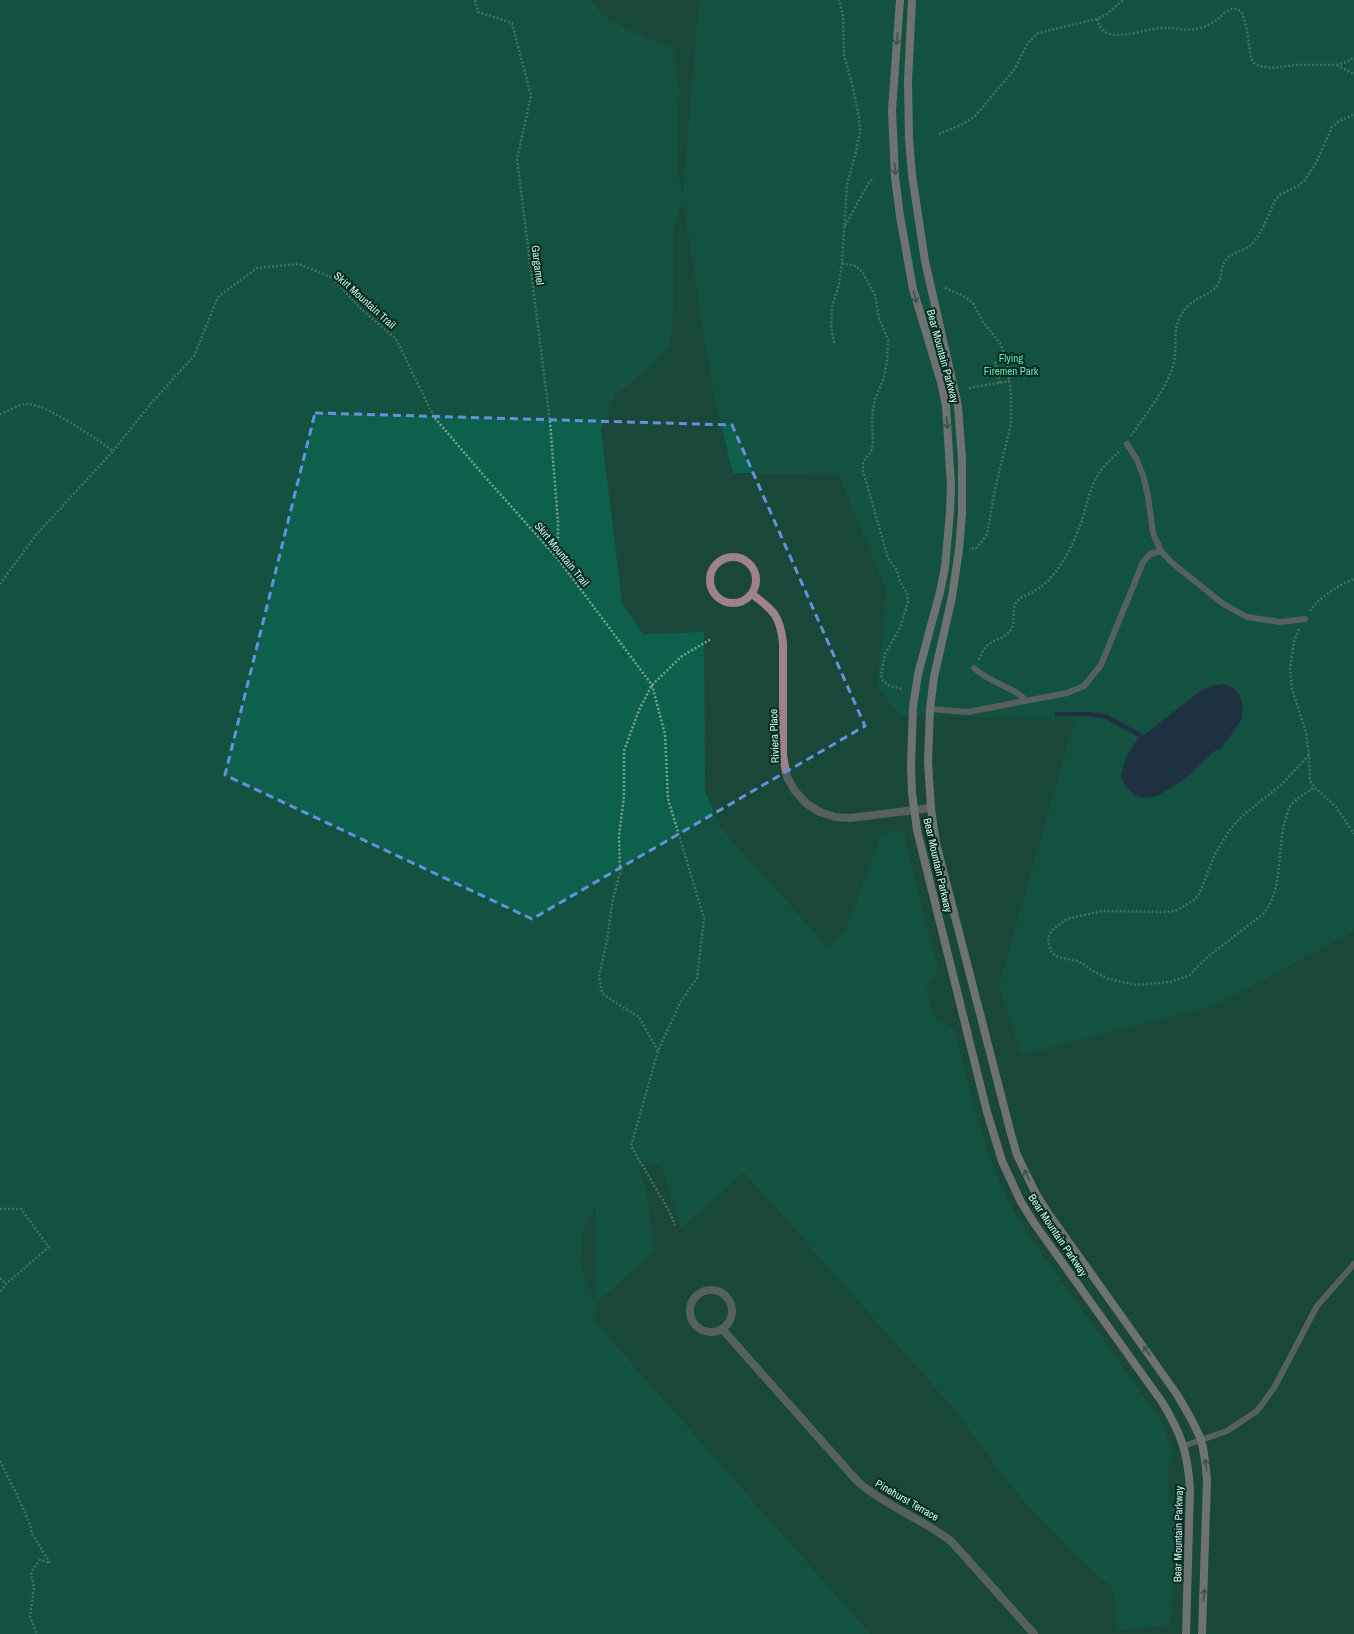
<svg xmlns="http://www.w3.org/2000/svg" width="1354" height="1634" font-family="'Archivo Narrow',sans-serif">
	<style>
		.green { fill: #0d614c; fill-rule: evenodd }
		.water { fill: #25174c }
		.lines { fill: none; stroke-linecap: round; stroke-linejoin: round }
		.stream { stroke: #25174c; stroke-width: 4.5 }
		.path { stroke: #78a294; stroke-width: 2.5; stroke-dasharray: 2 2; stroke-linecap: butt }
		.lane { stroke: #9f818e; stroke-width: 6 }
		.street { stroke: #9f818e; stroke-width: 8 }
		.secondary { stroke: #d6a6bb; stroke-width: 8 }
		.oneway { stroke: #646266 }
		.marked { fill: none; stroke: #6391de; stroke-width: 3; stroke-dasharray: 8 5; stroke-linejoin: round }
		.labels { text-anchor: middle; stroke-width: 4; stroke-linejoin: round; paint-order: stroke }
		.street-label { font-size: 11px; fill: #cdf5e6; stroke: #062b21 }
		.park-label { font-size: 11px; fill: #68e3bd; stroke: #062b21 }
	</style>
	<rect width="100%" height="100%" fill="#1a4739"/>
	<path class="green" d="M 0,0 L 590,0 L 603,16 L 636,33 L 673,49 L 679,87 L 677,165 L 683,198 L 699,0 L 1354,0 L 1354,931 L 1216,1005 L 1021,1055 L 999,986 L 1075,719 L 900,716 L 877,686 L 883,633 L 886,589 L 838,474 L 733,473 L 713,391 L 683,201 L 673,229 L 673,309 L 670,345 L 644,371 L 615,396 L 601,429 L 622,603 L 643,634 L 704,632 L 705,791 L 720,827 L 828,948 L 845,933 L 881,834 L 904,831 L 910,861 L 938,968 L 926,988 L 934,1017 L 954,1029 C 973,1100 985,1165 1024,1229 L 1156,1414 L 1164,1428 L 1173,1451 L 1167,1468 L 1169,1501 L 1178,1512 L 1170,1626 L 1117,1630 L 1114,1589 L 1079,1558 L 1026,1503 L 1003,1476 L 956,1411 L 744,1172 L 681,1228 L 661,1164 L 655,1164 L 639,1167 L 646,1189 L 654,1251 L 596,1303 L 595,1322 L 870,1634 L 0,1634 ZM 596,1204 L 596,1302 L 581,1270 L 582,1234 Z"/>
	<path class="water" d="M 1224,684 L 1232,687 L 1239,694 L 1243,706 L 1242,719 L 1222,748 L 1213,752 L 1184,780 L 1157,796 L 1145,798 L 1135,796 L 1124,784 L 1121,774 L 1126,757 L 1136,741 L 1199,692 L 1211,686 Z"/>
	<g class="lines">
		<path class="stream" d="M 1057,714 L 1090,714 L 1107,717 L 1141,736"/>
		<path class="path" d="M 475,0 L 478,12 L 512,23 L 531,96 L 517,159 L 550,422 L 558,522 L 558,558
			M 1097,19 C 1099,25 1100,30 1107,33 C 1122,39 1148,28 1164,28 C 1176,27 1189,32 1200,28 C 1205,27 1212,23 1217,20 C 1223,15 1230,4 1240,11 C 1247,17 1249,48 1251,58 L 1254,63 L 1259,66 L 1272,68 L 1296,65 L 1336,65 L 1347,62 L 1354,57
			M 1337,65 L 1354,74
			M 939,134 L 963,124 L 975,116 L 1014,70 L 1028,43 L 1038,33 L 1097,19 L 1107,14 L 1123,0
			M 845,226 L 869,182 L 874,178
			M 842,263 L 856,266 L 863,273 L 875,295 L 879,318 L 888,340 L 887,361 L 884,378 L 875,399 L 872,418 L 873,443 L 871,452 L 863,462 L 863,471 L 888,558 L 897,570 L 900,582 L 907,593 L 908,602 L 900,628 L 885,654 L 881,675 L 883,681 L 890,686 L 902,689
			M 945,288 L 962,295 L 973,303 L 983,322 L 1000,343 L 1006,357 L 1011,393 L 1011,424 L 995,489 L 987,534 L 981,543 L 976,548 L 969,549
			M 834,343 L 831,326 L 832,307 L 839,284 L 842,263 L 847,185 L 856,151 L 860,133 L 859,117 L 852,84 L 844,55 L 843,15 L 839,0
			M 985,375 L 998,373
			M 1000,383 L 995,363 L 1006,357
			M 969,388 L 1010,381
			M 0,414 C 6,412 20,404 26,404 C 46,403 96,439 113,451 L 153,401 L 194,356 L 218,297 L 257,268 L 299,264 L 333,278 L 361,309 L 396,339 L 434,417 L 485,477 L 558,559 L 652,685 L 665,734 L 668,799 L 704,918 L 697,978 L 680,1003 L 658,1051 L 631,1146 L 669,1211 L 675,1225
			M 1131,436 C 1144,416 1169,386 1174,362 C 1178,344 1171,330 1183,312 C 1192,298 1204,298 1214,289 C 1224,279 1219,270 1225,261 C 1232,251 1246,251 1253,243 C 1263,231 1269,213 1276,199 L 1281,194 L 1298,186 L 1305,180 L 1316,163 L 1332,127 L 1338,122 L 1354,114
			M 0,584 L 36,535 L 113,451
			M 1310,611 C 1319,597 1339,585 1354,579
			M 1299,629 L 1294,642 L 1290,668 L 1292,689 L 1306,732 L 1309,755 L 1310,781 L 1314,787 L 1336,807 L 1354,834
			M 979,660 C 987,636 1000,644 1011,630 C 1016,622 1011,611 1016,603 C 1020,596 1030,594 1036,590 C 1046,584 1055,574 1061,564 C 1070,551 1077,535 1082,520 C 1087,504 1090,486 1100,472 C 1106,463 1113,457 1121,450
			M 1309,755 L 1281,785 L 1242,816 L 1231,828 L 1215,854 L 1199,894 L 1194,900 L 1175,911 L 1163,912 L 1102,911 L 1067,919 L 1052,930 L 1049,936 L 1048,942 L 1052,953 L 1058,957 L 1077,961 L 1084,964 L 1091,970 L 1109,979 L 1136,985 L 1170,982 L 1190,975 L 1205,959 L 1263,914 C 1283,891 1277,854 1284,825 C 1286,819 1287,810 1291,805 C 1297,798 1307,793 1314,787
			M 658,1051 L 639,1017 L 610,999 L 602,993 L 599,976 L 607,940 L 613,898 L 620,873 L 619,836 L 624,796 L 624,751 L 639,710 L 652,685 L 682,656 L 711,639
			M 0,1209 L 21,1209 L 49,1247 L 6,1284 L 0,1293
			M 0,1278 L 6,1284
			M 0,1461 L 16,1493 L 30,1524 L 32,1534 L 50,1563 L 40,1560 L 31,1572 L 34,1588 L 30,1617 L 37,1634"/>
		<path class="lane" d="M 1127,444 L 1137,460 L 1144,478 L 1148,496 L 1153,533 L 1161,551 L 1171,562 L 1222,603 L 1247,617 L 1280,622 L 1305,619
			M 974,668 C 989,683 1017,688 1026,701
			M 930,709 L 968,712 L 1067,693 L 1084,686 L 1101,665 L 1143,562 L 1150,554 L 1161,551
			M 1184,1446 L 1227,1431 L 1257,1411 L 1274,1388 L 1317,1306 L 1354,1264"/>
		<path class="street" d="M710 580a23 23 0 1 1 46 0a23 23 0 1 1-46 0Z
			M 752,594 C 773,610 780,615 783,643 L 783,756 L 787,777 L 795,791 L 807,804 L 820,812 L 835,817 L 850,818 L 931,808
			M690 1311a21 21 0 1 1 42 0a21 21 0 1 1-42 0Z
			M 723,1330 L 858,1482 C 886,1506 922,1519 951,1541 L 1034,1634"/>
		<path class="secondary" d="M 900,0 L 892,110 L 895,177 L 900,216 L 913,289 L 941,382 L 946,406 L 951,486 L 950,512 L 945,567 L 940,592 L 918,674 L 913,707 L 911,765 L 912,793 L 917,830 L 987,1112 L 1002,1161 L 1021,1202 L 1034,1223 L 1162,1402 C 1181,1433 1188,1453 1190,1490 L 1186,1634
			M 912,0 L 908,81 L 909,138 L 912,175 L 925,261 L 958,406 L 962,459 L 962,513 L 959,550 L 952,597 L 934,677 L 930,709 L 928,762 L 931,808 L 936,843 L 1011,1134 L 1017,1155 L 1036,1194 L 1048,1213 L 1176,1393 C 1185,1408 1195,1424 1201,1440 C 1205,1453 1206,1468 1207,1481 L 1202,1634"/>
	</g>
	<defs><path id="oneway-shaft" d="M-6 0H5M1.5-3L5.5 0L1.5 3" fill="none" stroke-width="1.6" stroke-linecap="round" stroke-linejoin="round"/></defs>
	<g class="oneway">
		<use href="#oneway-shaft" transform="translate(897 39) rotate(95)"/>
		<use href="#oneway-shaft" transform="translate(895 169) rotate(86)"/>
		<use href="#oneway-shaft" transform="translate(915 297) rotate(76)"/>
		<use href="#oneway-shaft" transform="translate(947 423) rotate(84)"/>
		<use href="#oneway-shaft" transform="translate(1027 1175) rotate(-115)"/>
		<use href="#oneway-shaft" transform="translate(1147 1351) rotate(-126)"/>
		<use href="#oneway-shaft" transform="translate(1206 1465) rotate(-96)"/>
		<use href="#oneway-shaft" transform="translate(1204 1595) rotate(-85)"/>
	</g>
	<path d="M0 0H1354V1634H0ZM 315,413 L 732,425 L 865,726 L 532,919 L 225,775 Z" fill="#1a4739" fill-opacity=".55" fill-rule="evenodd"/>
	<path class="marked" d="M 315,413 L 732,425 L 865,726 L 532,919 L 225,775 Z"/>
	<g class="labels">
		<g class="street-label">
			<text transform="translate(538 265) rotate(83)" y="4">Gargamel</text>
			<text transform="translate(365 300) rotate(42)" y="4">Skirt Mountain Trail</text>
			<text transform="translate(943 356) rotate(75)" y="4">Bear Mountain Parkway</text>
			<text transform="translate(562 554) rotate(51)" y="4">Skirt Mountain Trail</text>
			<text transform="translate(774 736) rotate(-92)" y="4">Riviera Place</text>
			<text transform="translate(938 865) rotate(77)" y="4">Bear Mountain Parkway</text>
			<text transform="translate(1058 1235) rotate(56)" y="4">Bear Mountain Parkway</text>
			<text transform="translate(907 1500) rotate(30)" y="4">Pinehurst Terrace</text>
			<text transform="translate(1178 1534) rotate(-89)" y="4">Bear Mountain Parkway</text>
		</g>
		<g class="park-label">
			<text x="1011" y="362">Flying<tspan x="1011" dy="13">Firemen Park</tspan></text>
		</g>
	</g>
</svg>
